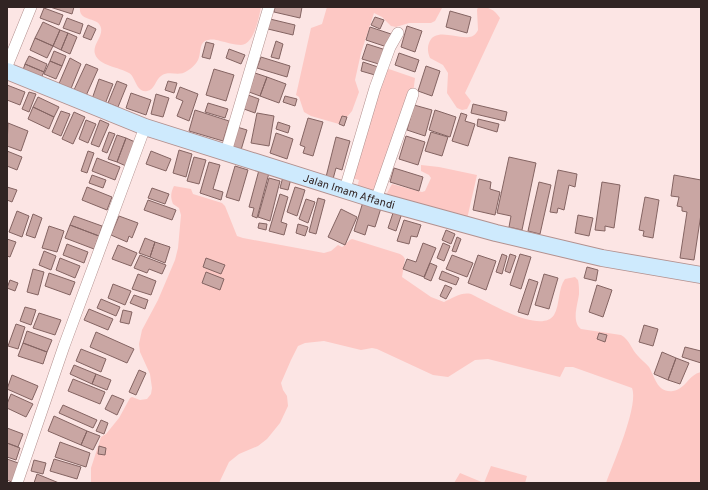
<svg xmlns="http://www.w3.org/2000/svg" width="708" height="490" font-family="Overpass,sans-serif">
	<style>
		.green { fill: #fdc8c4 }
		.building { fill: #c9a6a3; stroke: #846462 }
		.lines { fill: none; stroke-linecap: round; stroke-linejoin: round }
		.street-casing { stroke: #b3918f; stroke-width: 12 }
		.secondary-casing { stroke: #b3918f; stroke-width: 18 }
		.street { stroke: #fff; stroke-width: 11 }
		.secondary { stroke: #ceeafd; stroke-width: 16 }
		.labels { text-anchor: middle; stroke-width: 3.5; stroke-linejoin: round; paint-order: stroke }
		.street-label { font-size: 11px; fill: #312423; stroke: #fff }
	</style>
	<rect width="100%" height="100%" fill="#fce5e4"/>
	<path class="green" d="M 80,7 L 261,7 C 259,17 254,45 241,45 C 234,45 226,42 220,41 C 215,39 209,39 205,41 C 199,44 201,55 198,60 C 196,64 191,69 187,71 C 179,77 169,70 161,76 C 155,80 155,90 147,91 C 136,93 136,77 129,73 C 119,67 99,66 95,54 C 92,45 103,37 101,28 C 99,16 78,23 80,7 Z
		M 327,7 L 445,7 L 442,8 L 435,21 L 431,23 L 409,23 L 396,27 L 391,26 L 382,17 L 374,13 L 361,53 L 355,80 L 359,92 L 352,111 L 347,117 L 342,116 L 339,124 L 311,116 L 304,112 L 299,97 L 296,95 L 311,28 L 322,24 Z
		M 478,7 C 489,7 494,9 500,18 L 465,93 L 471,101 L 467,109 L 462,110 L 457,108 L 447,93 L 448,73 L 443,65 L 430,58 C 428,53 427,48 429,43 C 435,27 456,39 469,37 C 473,37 476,34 478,30 L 477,10 Z
		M 383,67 L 415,78 L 413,94 L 379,192 L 357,187 L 359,180 L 348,177 Z
		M 421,165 L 439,167 L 477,175 L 467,219 L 386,195 L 392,184 L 422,192 L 425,191 L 431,178 L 429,175 L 421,171 Z
		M 174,186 L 191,189 L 193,194 L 222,203 L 225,206 L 237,236 L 243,238 L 324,253 L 331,251 L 338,245 L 342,247 C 346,245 347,241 352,239 L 400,254 L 403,256 L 405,259 L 402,277 L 431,297 L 444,302 C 453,298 461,292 471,294 C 486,301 541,335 554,315 C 560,305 558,288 565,279 L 575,277 L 578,280 C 579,285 579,289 579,294 C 578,304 571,321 581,329 L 621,335 C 630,340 631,349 638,356 C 641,360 646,363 649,367 C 655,377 657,393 673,391 C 686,389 688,375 701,372 L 701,483 L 606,483 C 613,464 639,406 632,388 L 573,367 L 565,367 L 560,377 L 488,359 L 475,360 L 448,377 L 433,375 L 377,349 L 372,348 L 361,350 L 324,341 L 305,343 L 298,346 L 291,360 L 281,383 L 283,390 L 287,396 L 288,406 L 280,423 L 267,439 L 258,446 L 239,454 L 229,462 L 219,483 L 91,483 L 91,468 L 101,437 L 106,434 L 119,418 L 130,398 L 132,397 L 140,400 L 147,399 L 151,394 L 152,388 L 150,374 L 140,352 L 139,344 L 142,330 L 158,300 L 175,260 L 178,248 L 181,215 L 179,208 L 173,204 C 170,197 171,192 174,186 Z
		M 491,466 L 527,476 L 525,483 L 454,483 L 460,473 L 484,483 Z"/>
	<path class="building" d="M 50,7 L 74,7 L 72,14 Z
		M 275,7 L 302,7 L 300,18 L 274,12 Z
		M 44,8 L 63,15 L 59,25 L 40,18 Z
		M 450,11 L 471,17 L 467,33 L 446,27 Z
		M 375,17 L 384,20 L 380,29 L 371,25 Z
		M 67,18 L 83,24 L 80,34 L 63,28 Z
		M 270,19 L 295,25 L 293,35 L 268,29 Z
		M 43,22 L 60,30 L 53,46 L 35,38 Z
		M 88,25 L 96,29 L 91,40 L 83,37 Z
		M 407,26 L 422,31 L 415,52 L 401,47 Z
		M 370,27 L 391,34 L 387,47 L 366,40 Z
		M 60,30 L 68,33 L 61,50 L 53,46 Z
		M 68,33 L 77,37 L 70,54 L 61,50 Z
		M 35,38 L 53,46 L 47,58 L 30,50 Z
		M 276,41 L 283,44 L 279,59 L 271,57 Z
		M 206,42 L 214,44 L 210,59 L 202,57 Z
		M 367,44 L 386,50 L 382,65 L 362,59 Z
		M 229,49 L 245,55 L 241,64 L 226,58 Z
		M 54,51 L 66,56 L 62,66 L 50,61 Z
		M 399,53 L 419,60 L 415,72 L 395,65 Z
		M 29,56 L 47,64 L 44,72 L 25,64 Z
		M 261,57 L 290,66 L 287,77 L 257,68 Z
		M 70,58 L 81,64 L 70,91 L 58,86 Z
		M 50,61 L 62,66 L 56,79 L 44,74 Z
		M 363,62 L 378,67 L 375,75 L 361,71 Z
		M 25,64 L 44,72 L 40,80 L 22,73 Z
		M 86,64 L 98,69 L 85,98 L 73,92 Z
		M 426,66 L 440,71 L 432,96 L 418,91 Z
		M 214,69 L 234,75 L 226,101 L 206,95 Z
		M 255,73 L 267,77 L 260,96 L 249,92 Z
		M 267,77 L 286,84 L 279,103 L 260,96 Z
		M 99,79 L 113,84 L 105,104 L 92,99 Z
		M 117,81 L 127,85 L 118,107 L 108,103 Z
		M 168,81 L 177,83 L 174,93 L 165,90 Z
		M 7,85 L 25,92 L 20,105 L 7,100 Z
		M 180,87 L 198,94 L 189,121 L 177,116 L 183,101 L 176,98 Z
		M 29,92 L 36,94 L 29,112 L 22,109 Z
		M 131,93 L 151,100 L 146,115 L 126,108 Z
		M 156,94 L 169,98 L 163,117 L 151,114 Z
		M 248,95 L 259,99 L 255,113 L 244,109 Z
		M 285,96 L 297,99 L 295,106 L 283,102 Z
		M 38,97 L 59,107 L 54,117 L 33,107 Z
		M 208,103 L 228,109 L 225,118 L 205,112 Z
		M 473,104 L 507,112 L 505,121 L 471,113 Z
		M 414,105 L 432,110 L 425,136 L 407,130 Z
		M 33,107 L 54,117 L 49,129 L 28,119 Z
		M 195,110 L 229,121 L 223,141 L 189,131 Z
		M 435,110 L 456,117 L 450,137 L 429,130 Z
		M 61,111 L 70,114 L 61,136 L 52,132 Z
		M 74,112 L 85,117 L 73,144 L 62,139 Z
		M 257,113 L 274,116 L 269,146 L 251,143 Z
		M 461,113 L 467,115 L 465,121 L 475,124 L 468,146 L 452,141 Z
		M 342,116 L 347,117 L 344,126 L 339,124 Z
		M 308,118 L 323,122 L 313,156 L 303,153 L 305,147 L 300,145 Z
		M 478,119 L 499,124 L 497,132 L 477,126 Z
		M 86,120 L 96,124 L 88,143 L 79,139 Z
		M 100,120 L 109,124 L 99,147 L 91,144 Z
		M 278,122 L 290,126 L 288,133 L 276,129 Z
		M 8,123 L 28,131 L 21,151 L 7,146 Z
		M 237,127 L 247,130 L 241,150 L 231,146 Z
		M 109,132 L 115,134 L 107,153 L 102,151 Z
		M 431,132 L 448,137 L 442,156 L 425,151 Z
		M 276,133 L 293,139 L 287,159 L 270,153 Z
		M 117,135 L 126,138 L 117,162 L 108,159 Z
		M 406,136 L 425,142 L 418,165 L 399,159 Z
		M 336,137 L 350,141 L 342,170 L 336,168 L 333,179 L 326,177 Z
		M 126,138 L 135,142 L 126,166 L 117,162 Z
		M 179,150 L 192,154 L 186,177 L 173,173 Z
		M 7,151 L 22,157 L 17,170 L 7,166 Z
		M 88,151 L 94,153 L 87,173 L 81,171 Z
		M 151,151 L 171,159 L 166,171 L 146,164 Z
		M 194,157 L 206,160 L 199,184 L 187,181 Z
		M 509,157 L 536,163 L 522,230 L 509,227 L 511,216 L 497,213 Z
		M 97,158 L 120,167 L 115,180 L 92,171 Z
		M 209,162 L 220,165 L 213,189 L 223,192 L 221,200 L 200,193 Z
		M 235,166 L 248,170 L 239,201 L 226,197 Z
		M 394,168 L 423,177 L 419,191 L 390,182 Z
		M 259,170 L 269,173 L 257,218 L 252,216 L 254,208 L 249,207 Z
		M 558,170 L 577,174 L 575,187 L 569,185 L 564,210 L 558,208 L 557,213 L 550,212 Z
		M 284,173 L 292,175 L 288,190 L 280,188 Z
		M 92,175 L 106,180 L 103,188 L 89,183 Z
		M 674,175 L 701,180 L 701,214 L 694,260 L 680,258 L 687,212 L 682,211 L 682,207 L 677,206 L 679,197 L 671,196 Z
		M 269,178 L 280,181 L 270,221 L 258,217 Z
		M 479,179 L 491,182 L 490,189 L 500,192 L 495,215 L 473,210 Z
		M 539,182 L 551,185 L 540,234 L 528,231 Z
		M 602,182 L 620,185 L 614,228 L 605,226 L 605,231 L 595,230 Z
		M 7,187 L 17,190 L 12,202 L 7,200 Z
		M 87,187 L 112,197 L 107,210 L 82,200 Z
		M 295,187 L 305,190 L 297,216 L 287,212 Z
		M 152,188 L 169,194 L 165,204 L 148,198 Z
		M 280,194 L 288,197 L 281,222 L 287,224 L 284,235 L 269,231 Z
		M 645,197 L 659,200 L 653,238 L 643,236 L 644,231 L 639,230 Z
		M 318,198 L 325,200 L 316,234 L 309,232 Z
		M 306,199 L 315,202 L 308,223 L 299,219 Z
		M 148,200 L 176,210 L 172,220 L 144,210 Z
		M 363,202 L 381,208 L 375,227 L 368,225 L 365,235 L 354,231 Z
		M 341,209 L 357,217 L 345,245 L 328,237 Z
		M 394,210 L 402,213 L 396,231 L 388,228 Z
		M 17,211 L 29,216 L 22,237 L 9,232 Z
		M 33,214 L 42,218 L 35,238 L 26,235 Z
		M 578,215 L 593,218 L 589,236 L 575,233 Z
		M 74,216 L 102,226 L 99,236 L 70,225 Z
		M 119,216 L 138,223 L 132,238 L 129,236 L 127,242 L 111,235 Z
		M 404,220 L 421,225 L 417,237 L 411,236 L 409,244 L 397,241 Z
		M 259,223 L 267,224 L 266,230 L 258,228 Z
		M 298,224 L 308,227 L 305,236 L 296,233 Z
		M 70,225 L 99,236 L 94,249 L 65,238 Z
		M 49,226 L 64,231 L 57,252 L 42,248 Z
		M 446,230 L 455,234 L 451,244 L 442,240 Z
		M 457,237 L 461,239 L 456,252 L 452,251 Z
		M 145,238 L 155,242 L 150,257 L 139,253 Z
		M 7,239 L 16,242 L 10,257 L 7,256 Z
		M 155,242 L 170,247 L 165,263 L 150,257 Z
		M 423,243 L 436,248 L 424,277 L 403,269 L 407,259 L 416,262 Z
		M 443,243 L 450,246 L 444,261 L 437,258 Z
		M 67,244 L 88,252 L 84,263 L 63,255 Z
		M 118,245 L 137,253 L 131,266 L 112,259 Z
		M 44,251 L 56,256 L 51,270 L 39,265 Z
		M 502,254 L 507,256 L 502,274 L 496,272 Z
		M 510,254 L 516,256 L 510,273 L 505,271 Z
		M 520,254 L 531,257 L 521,289 L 510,285 Z
		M 140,255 L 166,265 L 162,274 L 149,269 L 147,273 L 134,268 Z
		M 452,255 L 473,263 L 467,277 L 446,269 Z
		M 478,255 L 496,261 L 486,290 L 468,283 Z
		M 60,258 L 80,266 L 75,278 L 56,270 Z
		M 206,258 L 225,265 L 221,274 L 203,267 Z
		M 430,263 L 437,266 L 431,281 L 424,278 Z
		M 587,267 L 598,270 L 596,281 L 584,278 Z
		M 33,269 L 44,272 L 38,295 L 27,292 Z
		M 442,271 L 459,278 L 456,285 L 439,279 Z
		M 206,272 L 224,279 L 220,290 L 202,283 Z
		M 49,273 L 75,282 L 70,295 L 45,286 Z
		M 138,274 L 156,281 L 151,295 L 132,289 Z
		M 544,274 L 558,278 L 549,309 L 535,305 Z
		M 529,279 L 538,282 L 528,315 L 518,312 Z
		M 10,280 L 18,283 L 15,291 L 7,288 Z
		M 113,284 L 131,291 L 125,305 L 108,298 Z
		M 445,285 L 452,288 L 446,299 L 440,296 Z
		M 597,285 L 612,290 L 603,317 L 589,312 Z
		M 134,295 L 148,300 L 145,309 L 130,303 Z
		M 101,299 L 120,307 L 116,316 L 97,308 Z
		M 25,307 L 36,310 L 31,325 L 20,321 Z
		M 89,309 L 113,319 L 108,330 L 84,320 Z
		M 123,310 L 132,312 L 129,324 L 120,322 Z
		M 39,313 L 61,320 L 55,335 L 33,328 Z
		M 16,324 L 25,327 L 18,349 L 8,346 Z
		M 644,325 L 658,329 L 653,346 L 639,342 Z
		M 27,331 L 52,340 L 47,352 L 23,343 Z
		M 96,332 L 134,349 L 127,363 L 90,347 Z
		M 599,333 L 607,335 L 605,342 L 597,339 Z
		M 23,343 L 47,352 L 43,364 L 18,356 Z
		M 685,347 L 701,351 L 701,363 L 682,357 Z
		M 81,349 L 106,359 L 101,372 L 76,361 Z
		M 662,352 L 676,358 L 668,380 L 654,374 Z
		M 676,358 L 689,363 L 680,384 L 668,380 Z
		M 74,365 L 96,374 L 92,384 L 70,374 Z
		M 139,370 L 146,373 L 136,395 L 129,392 Z
		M 96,374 L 111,380 L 107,390 L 92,384 Z
		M 12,375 L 38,386 L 32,400 L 7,389 Z
		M 73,379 L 105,392 L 100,404 L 68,391 Z
		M 11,394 L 33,404 L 26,417 L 7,408 L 7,404 Z
		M 112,395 L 124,400 L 117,415 L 105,409 Z
		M 63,405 L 97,420 L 93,428 L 59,413 Z
		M 54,416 L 87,431 L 81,445 L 48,431 Z
		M 101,420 L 108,423 L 104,434 L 96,431 Z
		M 7,428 L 23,434 L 18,447 L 7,443 Z
		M 87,431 L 100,436 L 93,450 L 81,445 Z
		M 60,442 L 90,453 L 86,467 L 55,457 Z
		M 7,443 L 20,448 L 16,460 L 7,457 Z
		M 99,446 L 106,448 L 105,455 L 98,454 Z
		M 7,459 L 21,464 L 14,483 L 7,480 Z
		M 54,459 L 81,467 L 77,479 L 50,471 Z
		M 34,460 L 46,463 L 43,474 L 31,471 Z
		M 37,474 L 59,483 L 34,483 Z"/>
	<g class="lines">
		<defs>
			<path id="street" d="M 7,66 L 31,7
				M 226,152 L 269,7
				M 345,189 L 375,88 L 390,47 L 398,33
				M 376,200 L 413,94
				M 17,483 L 64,346 L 145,127"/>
			<g id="secondary">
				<path id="s1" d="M 7,71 L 145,127 L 376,200 L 496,233 L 602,258 L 701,275"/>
			</g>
		</defs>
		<use href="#street" class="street-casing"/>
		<use href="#secondary" class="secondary-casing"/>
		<use href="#street" class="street"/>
		<use href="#secondary" class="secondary"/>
	</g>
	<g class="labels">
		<g class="street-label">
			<text dy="4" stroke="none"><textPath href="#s1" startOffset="363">Jalan Imam Affandi</textPath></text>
		</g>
	</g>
	<rect width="708" height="490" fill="none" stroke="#312423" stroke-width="16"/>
</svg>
